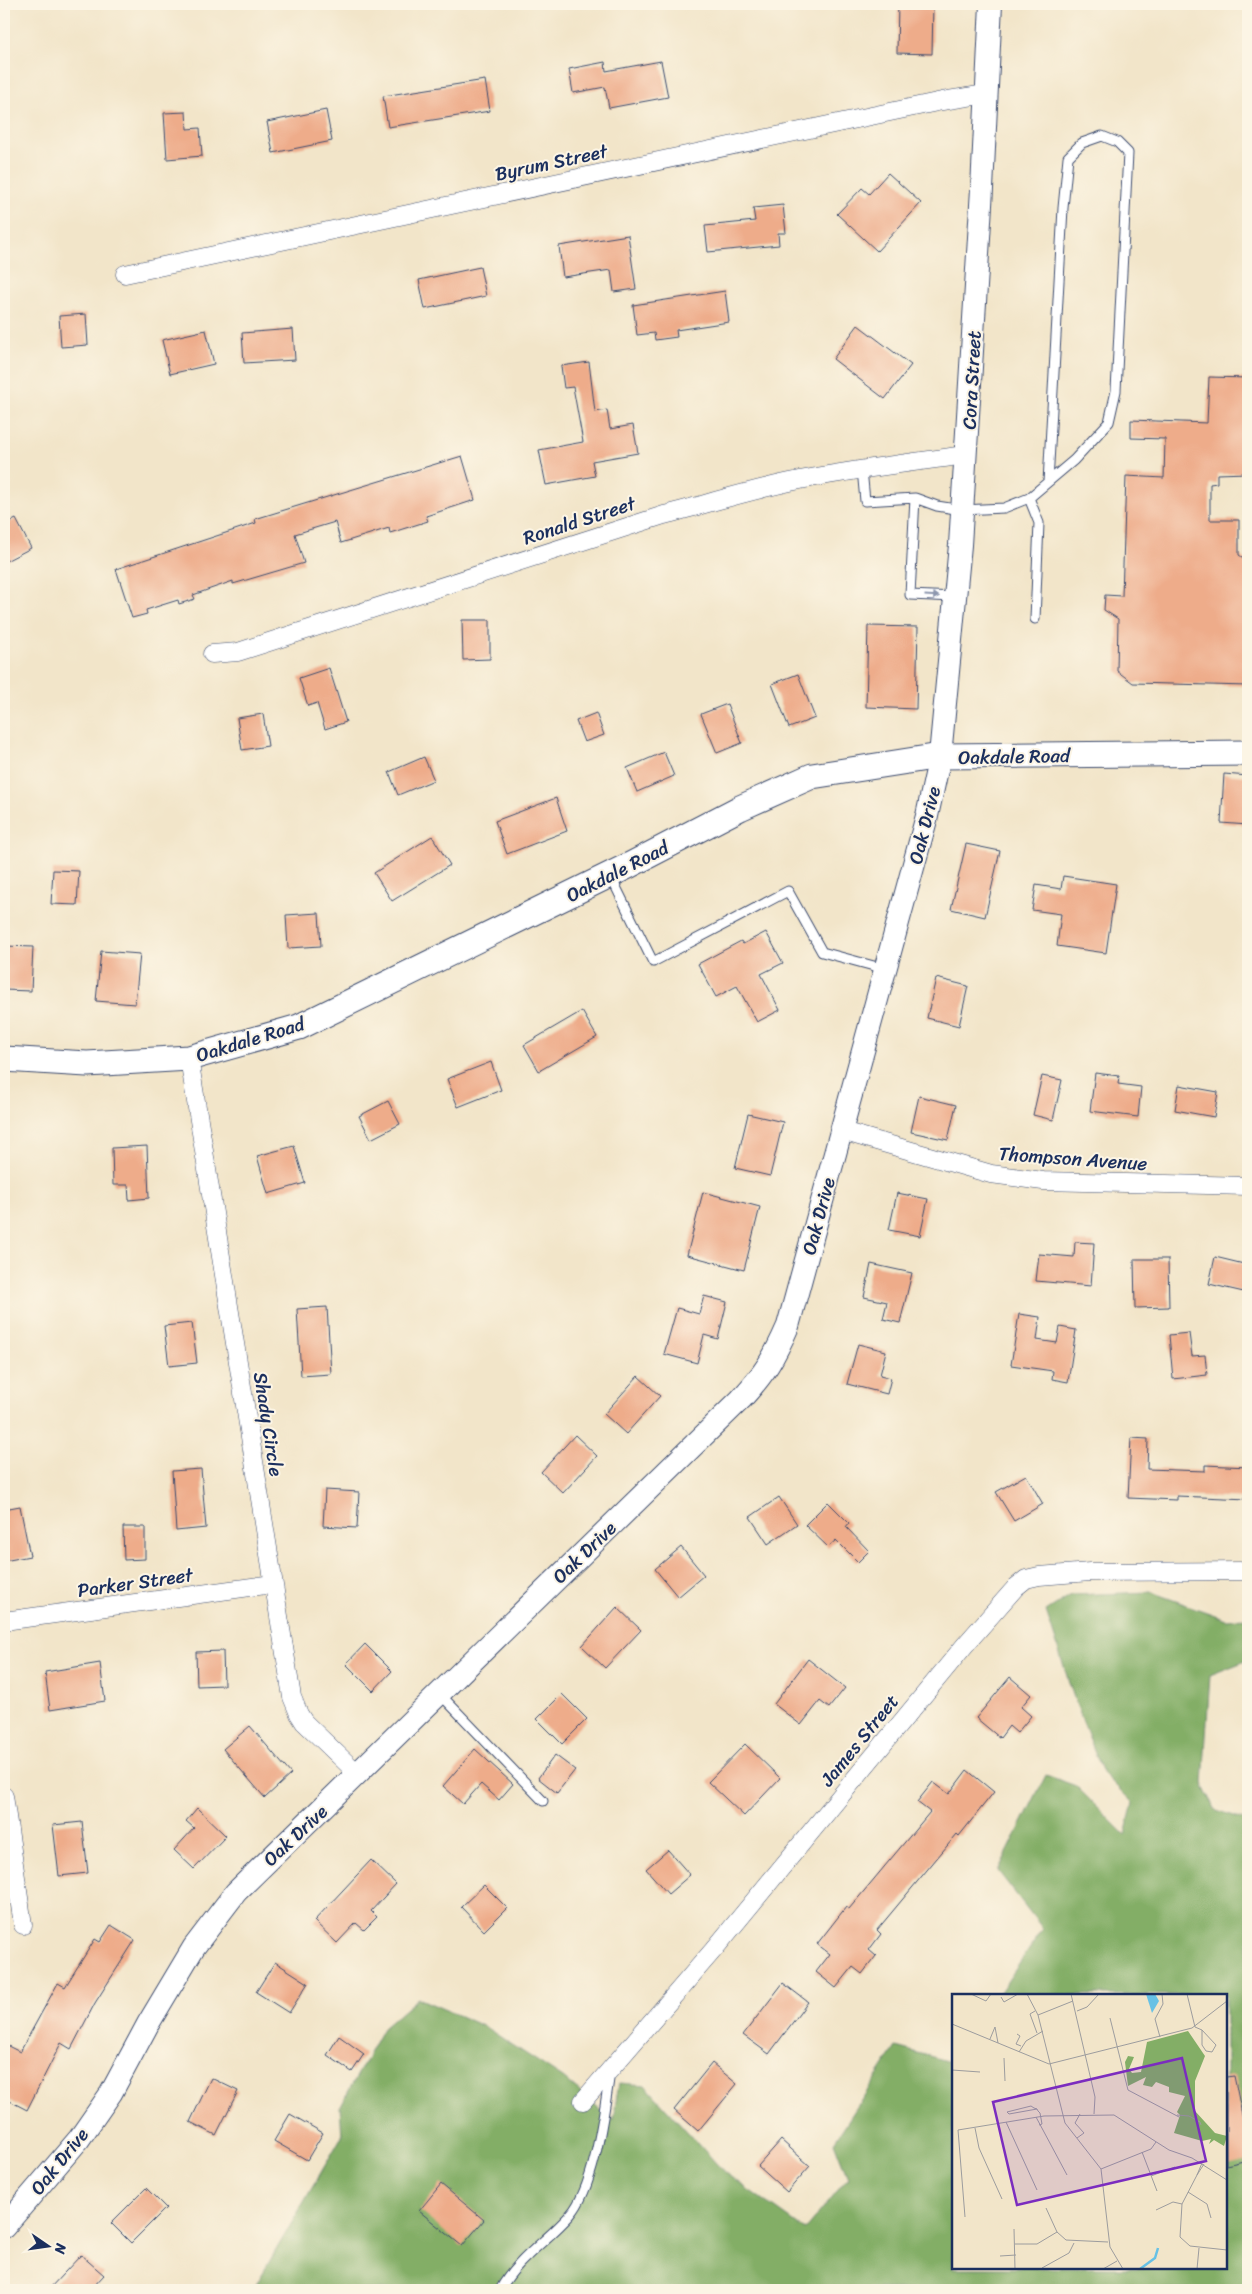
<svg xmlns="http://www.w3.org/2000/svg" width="1252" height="2294" font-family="Sriracha,sans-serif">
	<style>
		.forest { fill: #83ae66; stroke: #4f6e62 }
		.building { fill: #eeac8a }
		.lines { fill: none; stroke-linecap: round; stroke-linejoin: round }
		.service-casing { stroke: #3b4a6e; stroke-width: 11 }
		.minor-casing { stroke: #3b4a6e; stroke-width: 19 }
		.tertiary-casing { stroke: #3b4a6e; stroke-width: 24 }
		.secondary-casing { stroke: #3b4a6e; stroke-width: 27 }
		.service { stroke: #fff; stroke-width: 9 }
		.minor { stroke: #fff; stroke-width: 18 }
		.tertiary { stroke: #fff; stroke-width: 22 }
		.secondary { stroke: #fff; stroke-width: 25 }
		.oneway { fill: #8d97ae }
		.labels { text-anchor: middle; stroke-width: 4; stroke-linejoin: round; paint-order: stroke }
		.street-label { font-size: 19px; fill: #1b2f5e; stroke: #fcf5e5 }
		.inset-river { fill: none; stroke: #67c1e5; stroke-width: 2.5 }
		.inset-road { fill: none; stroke: #9c9c9e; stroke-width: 1 }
		.view { fill: #7b2cbf; fill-opacity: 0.15; stroke: #7b2cbf; stroke-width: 2.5 }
		.inset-edge { fill: none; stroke: #1b2f5e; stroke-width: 2.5 }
	</style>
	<rect width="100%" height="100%" fill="#fcf5e5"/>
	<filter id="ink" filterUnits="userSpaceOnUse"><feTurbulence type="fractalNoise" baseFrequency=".02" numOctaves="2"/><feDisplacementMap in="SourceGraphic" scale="10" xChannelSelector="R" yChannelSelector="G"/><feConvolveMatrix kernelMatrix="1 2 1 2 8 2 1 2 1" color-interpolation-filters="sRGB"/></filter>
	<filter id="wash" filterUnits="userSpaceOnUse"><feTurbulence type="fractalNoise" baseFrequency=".0096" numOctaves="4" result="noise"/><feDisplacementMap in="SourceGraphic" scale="20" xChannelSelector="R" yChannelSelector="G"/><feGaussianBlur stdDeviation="1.12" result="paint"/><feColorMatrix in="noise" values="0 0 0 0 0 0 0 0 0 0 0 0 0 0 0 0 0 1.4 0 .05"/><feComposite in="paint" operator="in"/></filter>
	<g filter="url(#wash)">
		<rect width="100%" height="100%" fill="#f2e5c9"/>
		<path class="forest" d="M 1151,1592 L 1226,1619 L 1248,1618 L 1248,1660 L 1210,1675 L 1203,1783 L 1214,1809 L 1248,1821 L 1248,2290 L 253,2290 L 342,2136 L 340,2107 L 383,2028 L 418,1998 L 485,2027 L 563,2078 L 613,2120 L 619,2083 L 645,2085 L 725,2173 L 805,2230 L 848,2178 L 834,2142 L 896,2047 L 951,2062 L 953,2060 L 953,2268 L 1226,2268 L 1226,1995 L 998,1995 L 1043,1929 L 998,1871 L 1046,1775 L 1076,1786 L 1125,1835 L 1133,1803 L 1103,1773 L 1075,1701 L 1046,1611 L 1071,1595 Z"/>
		<g id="blocks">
			<path class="building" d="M 898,4 L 933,4 L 932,54 L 897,53 Z
				M 661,61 L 668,97 L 609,108 L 605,87 L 573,93 L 569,69 L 605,62 L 606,71 Z
				M 485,80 L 490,111 L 388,127 L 383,96 Z
				M 326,110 L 332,141 L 273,153 L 267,122 Z
				M 186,112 L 187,129 L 200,128 L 202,156 L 167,159 L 164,113 Z
				M 888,173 L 921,203 L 877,251 L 837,214 L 862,188 L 869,194 Z
				M 783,205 L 786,233 L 778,233 L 779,245 L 708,252 L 705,226 L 755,221 L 753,208 Z
				M 628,235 L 636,289 L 614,292 L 611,270 L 563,277 L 559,246 Z
				M 480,267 L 486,296 L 425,309 L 419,280 Z
				M 725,291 L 729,322 L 676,330 L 677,337 L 655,340 L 654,333 L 637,335 L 633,305 Z
				M 86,314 L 88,345 L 61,347 L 59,316 Z
				M 858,325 L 911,365 L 885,399 L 833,359 Z
				M 293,329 L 295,360 L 244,363 L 242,333 Z
				M 206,330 L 214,364 L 170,374 L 162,340 Z
				M 589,362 L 595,412 L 607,410 L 610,429 L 633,425 L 638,453 L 592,461 L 595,476 L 546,485 L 539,450 L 583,442 L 573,387 L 564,388 L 561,366 Z
				M 1209,377 L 1248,378 L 1248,473 L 1217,474 L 1217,483 L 1210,484 L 1210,520 L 1239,520 L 1239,555 L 1248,561 L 1248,686 L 1133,683 L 1117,671 L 1118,619 L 1104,610 L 1105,595 L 1122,596 L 1126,476 L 1164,478 L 1165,439 L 1131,438 L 1131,420 L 1207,423 Z
				M 462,456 L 475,500 L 426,516 L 428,521 L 390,533 L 389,528 L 341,543 L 335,522 L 295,534 L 304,563 L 233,584 L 233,581 L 193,595 L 195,599 L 179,604 L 178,600 L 146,610 L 147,614 L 132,618 L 116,569 L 256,523 L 255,519 Z
				M 16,519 L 31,548 L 4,562 L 4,525 Z
				M 462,620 L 490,620 L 490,659 L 463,660 Z
				M 868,626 L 918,627 L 916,709 L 866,707 Z
				M 329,668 L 346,722 L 325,729 L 317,703 L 308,706 L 299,678 Z
				M 798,674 L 815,718 L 789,728 L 772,684 Z
				M 727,704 L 742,743 L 717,753 L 701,714 Z
				M 596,713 L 604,735 L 584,742 L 576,721 Z
				M 263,714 L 268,746 L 242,750 L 237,718 Z
				M 664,752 L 674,776 L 637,792 L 627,768 Z
				M 424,757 L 434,780 L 398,795 L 389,772 Z
				M 1224,774 L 1248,776 L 1248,825 L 1221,823 Z
				M 556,798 L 567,831 L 507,854 L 495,821 Z
				M 432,836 L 450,865 L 392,901 L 374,873 Z
				M 966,844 L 1000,851 L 985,917 L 951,909 Z
				M 53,870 L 79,871 L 77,905 L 51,904 Z
				M 1063,876 L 1116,884 L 1106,953 L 1057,946 L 1061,914 L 1032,910 L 1036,885 L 1061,889 Z
				M 319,913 L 321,946 L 288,948 L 286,915 Z
				M 766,932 L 783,963 L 761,974 L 780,1010 L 757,1022 L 737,986 L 716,997 L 698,964 L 741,941 L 743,944 Z
				M 5,946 L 33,947 L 31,991 L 4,990 Z
				M 101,951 L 140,954 L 135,1004 L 96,1001 Z
				M 936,978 L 968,986 L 959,1026 L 927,1018 Z
				M 582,1011 L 597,1037 L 539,1071 L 524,1045 Z
				M 491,1062 L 501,1090 L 458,1107 L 447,1079 Z
				M 1095,1073 L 1119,1076 L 1118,1084 L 1141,1087 L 1138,1117 L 1090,1111 Z
				M 1042,1076 L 1062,1080 L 1053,1120 L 1033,1115 Z
				M 1179,1085 L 1218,1092 L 1214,1117 L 1175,1110 Z
				M 919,1096 L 956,1105 L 948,1140 L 911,1132 Z
				M 388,1101 L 400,1124 L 371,1139 L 359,1116 Z
				M 748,1114 L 783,1122 L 770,1176 L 735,1168 Z
				M 147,1146 L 149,1198 L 129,1200 L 128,1185 L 113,1185 L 112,1148 Z
				M 294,1146 L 305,1183 L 268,1194 L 257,1156 Z
				M 703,1192 L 760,1207 L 744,1270 L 687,1255 Z
				M 897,1193 L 928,1199 L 920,1236 L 889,1230 Z
				M 1075,1242 L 1094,1243 L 1091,1286 L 1036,1281 L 1039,1254 L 1074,1257 Z
				M 1215,1257 L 1248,1265 L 1248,1293 L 1209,1284 Z
				M 1134,1259 L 1168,1259 L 1169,1307 L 1135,1308 Z
				M 871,1264 L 912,1273 L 900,1323 L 883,1319 L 887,1302 L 864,1297 Z
				M 704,1296 L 727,1302 L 718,1339 L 704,1335 L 697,1363 L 664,1354 L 677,1308 L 699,1314 Z
				M 327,1307 L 331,1374 L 301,1376 L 297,1309 Z
				M 1019,1314 L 1040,1317 L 1037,1340 L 1057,1343 L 1060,1327 L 1076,1330 L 1068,1382 L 1052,1379 L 1053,1371 L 1011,1365 Z
				M 192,1323 L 197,1363 L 169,1366 L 164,1326 Z
				M 1189,1333 L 1192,1356 L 1205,1355 L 1207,1375 L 1173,1379 L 1169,1335 Z
				M 858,1344 L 886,1351 L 880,1375 L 891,1378 L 887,1394 L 847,1384 Z
				M 638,1376 L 660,1396 L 626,1434 L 604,1414 Z
				M 575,1435 L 597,1456 L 563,1493 L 541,1472 Z
				M 1131,1438 L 1148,1439 L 1147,1469 L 1205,1471 L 1205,1465 L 1248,1467 L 1248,1499 L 1177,1496 L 1177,1500 L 1128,1498 Z
				M 201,1469 L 206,1528 L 176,1531 L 172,1471 Z
				M 1026,1475 L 1043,1504 L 1014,1521 L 996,1492 Z
				M 325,1490 L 359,1492 L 357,1528 L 323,1526 Z
				M 779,1497 L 797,1524 L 768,1544 L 750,1517 Z
				M 828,1502 L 849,1523 L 846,1527 L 869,1551 L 858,1562 L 836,1540 L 828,1547 L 805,1525 Z
				M 20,1506 L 30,1556 L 4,1561 L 4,1509 Z
				M 123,1527 L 145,1527 L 145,1559 L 124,1560 Z
				M 681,1547 L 704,1575 L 678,1597 L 655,1569 Z
				M 617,1607 L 641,1630 L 605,1668 L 582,1646 Z
				M 365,1644 L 392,1671 L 373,1691 L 346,1664 Z
				M 223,1651 L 224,1685 L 197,1686 L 196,1652 Z
				M 808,1659 L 845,1688 L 829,1708 L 820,1701 L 801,1725 L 774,1704 Z
				M 100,1663 L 105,1701 L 50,1710 L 45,1672 Z
				M 1010,1677 L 1031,1695 L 1021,1707 L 1031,1716 L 1017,1733 L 1009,1726 L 1000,1738 L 976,1718 Z
				M 562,1694 L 587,1719 L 562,1744 L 537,1719 Z
				M 250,1726 L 291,1774 L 265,1798 L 223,1749 Z
				M 745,1744 L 780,1778 L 744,1816 L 708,1782 Z
				M 475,1749 L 513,1784 L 499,1800 L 481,1784 L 463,1804 L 443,1786 Z
				M 555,1755 L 575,1770 L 557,1793 L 538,1778 Z
				M 967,1770 L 994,1792 L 959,1836 L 957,1834 L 877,1930 L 881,1934 L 869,1950 L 876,1956 L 862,1974 L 853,1967 L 836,1988 L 816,1972 L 830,1954 L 817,1944 L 846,1907 L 849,1909 L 930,1812 L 917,1802 L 933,1782 L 949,1794 Z
				M 197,1808 L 226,1836 L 194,1869 L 174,1850 L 194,1828 L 186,1821 Z
				M 82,1822 L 88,1873 L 59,1876 L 53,1825 Z
				M 668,1850 L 690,1875 L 668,1894 L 646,1869 Z
				M 371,1860 L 396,1884 L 371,1911 L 377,1917 L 364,1930 L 356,1923 L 337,1943 L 314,1921 Z
				M 484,1885 L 507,1908 L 484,1931 L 461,1907 Z
				M 111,1925 L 135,1940 L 95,2003 L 71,2049 L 61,2043 L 27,2110 L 4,2098 L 4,2044 L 20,2052 L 58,1983 L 65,1987 L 95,1939 L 100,1942 Z
				M 275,1962 L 308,1983 L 289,2013 L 256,1992 Z
				M 783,1983 L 808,2002 L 769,2054 L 743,2035 Z
				M 339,2036 L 364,2054 L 352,2072 L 327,2055 Z
				M 712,2063 L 737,2084 L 698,2131 L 674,2110 Z
				M 1234,2076 L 1244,2124 L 1248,2123 L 1248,2160 L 1226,2165 L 1226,2077 Z
				M 211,2078 L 238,2091 L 216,2135 L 190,2122 Z
				M 290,2114 L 323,2133 L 307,2160 L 274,2141 Z
				M 781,2140 L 810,2166 L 787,2192 L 758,2166 Z
				M 441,2184 L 484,2220 L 462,2246 L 419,2211 Z
				M 146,2188 L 166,2208 L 131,2243 L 111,2223 Z
				M 81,2255 L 104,2275 L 90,2290 L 48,2290 Z"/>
		</g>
	</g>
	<g filter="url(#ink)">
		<use href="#blocks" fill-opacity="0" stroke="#3b4a6e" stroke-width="1"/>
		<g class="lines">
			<defs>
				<path id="service" d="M 862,469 L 865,501 L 915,498 L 937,506 L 962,510 L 1004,508 L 1029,498 L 1074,460 L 1109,422 L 1116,391 L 1128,153 L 1117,142 L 1102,136 L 1082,143 L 1068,157 L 1063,208 L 1048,482
					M 915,498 L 910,595 L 955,597
					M 1029,498 L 1039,523 L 1035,619
					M 610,875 L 653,962 L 788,891 L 822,952 L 885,969
					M 440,1694 L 543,1801
					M 500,2290 C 517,2259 547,2241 570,2215 C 595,2187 604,2111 610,2073"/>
				<path id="minor" d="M 125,274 L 942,101 L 986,94
					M 212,654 L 238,652 L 664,515 C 706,504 748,491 790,482 C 848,470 907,463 966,455
					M 189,1058 L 292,1697 L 299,1714 L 304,1722 L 357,1773
					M 842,1131 L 991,1174 L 1043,1181 L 1248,1186
					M 4,1621 L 273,1584
					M 4,1796 L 23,1925
					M 583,2101 L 716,1947 L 965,1645 L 1016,1587 L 1026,1579 L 1039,1576 L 1090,1572 L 1248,1571"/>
				<path id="tertiary" d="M 4,2227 L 79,2139 L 111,2093 L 148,2024 L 194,1947 L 236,1892 L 741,1399 C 765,1373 774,1358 788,1326 L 927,816 L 940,756 L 960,545 L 982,189 L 991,4"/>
				<path id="secondary" d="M 4,1059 L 87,1064 L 189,1058 L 299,1027 L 630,865 L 740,808 L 812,776 L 940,756 L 1248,753"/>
			</defs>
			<use href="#service" class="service-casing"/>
			<use href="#minor" class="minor-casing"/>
			<use href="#tertiary" class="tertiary-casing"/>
			<use href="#secondary" class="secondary-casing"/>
			<use href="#service" class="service"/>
			<use href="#minor" class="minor"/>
			<use href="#tertiary" class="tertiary"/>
			<use href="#secondary" class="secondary"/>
		</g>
		<defs><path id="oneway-solid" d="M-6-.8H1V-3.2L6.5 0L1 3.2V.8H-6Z" transform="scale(1.25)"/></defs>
		<use class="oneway" href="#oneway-solid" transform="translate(932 596) rotate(3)"/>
	</g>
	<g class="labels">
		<g class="street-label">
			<text transform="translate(551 162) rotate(-12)" y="7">Byrum Street</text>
			<text transform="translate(971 380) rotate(-87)" y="7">Cora Street</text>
			<text transform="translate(579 520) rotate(-18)" y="7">Ronald Street</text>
			<text transform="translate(1014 756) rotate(-1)" y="7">Oakdale Road</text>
			<text transform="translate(924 825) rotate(-76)" y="7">Oak Drive</text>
			<text transform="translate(617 871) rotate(-27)" y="7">Oakdale Road</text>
			<text transform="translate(250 1039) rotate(-17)" y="7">Oakdale Road</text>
			<text transform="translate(1073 1158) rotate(4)" y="7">Thompson Avenue</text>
			<text transform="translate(818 1216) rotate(-75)" y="7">Oak Drive</text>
			<text transform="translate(269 1424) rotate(81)" y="7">Shady Circle</text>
			<text transform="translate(584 1552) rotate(-44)" y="7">Oak Drive</text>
			<text transform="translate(135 1582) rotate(-8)" y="7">Parker Street</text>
			<text transform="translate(859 1740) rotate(-51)" y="7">James Street</text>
			<text transform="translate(295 1835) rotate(-43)" y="7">Oak Drive</text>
			<text transform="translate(59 2161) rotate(-51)" y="7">Oak Drive</text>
		</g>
	</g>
	<g transform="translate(952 1994)">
		<rect width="275" height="275" fill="#f2e5c9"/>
		<path d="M 236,37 L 253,62 L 243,87 L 243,117 L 263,139 L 275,142 L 272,152 L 262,146 L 257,150 L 259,145 L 250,147 L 222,139 L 228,121 L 225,118 L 233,102 L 217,98 L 217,93 L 204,88 L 200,93 L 191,91 L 194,83 L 176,92 L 173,68 L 176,62 L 182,63 L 177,75 L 180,79 L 189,78 L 195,48 Z" fill="#83ae66"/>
		<path d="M 194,0 L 203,0 L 207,7 L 200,19 Z" fill="#67c1e5"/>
		<path class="inset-river" d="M 188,275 L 203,264 L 206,254"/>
		<path class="inset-road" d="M 19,0 L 34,7 L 39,0M 75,0 L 86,21 L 113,129 L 149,175 L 158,253 L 171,275M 119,0 L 143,103 L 142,120M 235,0 L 243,33 L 250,36 L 264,51 L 260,58 L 254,57 L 250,51 L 250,36M 49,3 L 52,8 L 66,0M 83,17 L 78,20 L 85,39M 125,17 L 135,13 L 147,0M 86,21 L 121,7M 158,24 L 176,96 L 227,123M 0,30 L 97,70 L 240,34 L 275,7M 65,40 L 68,42 L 64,50 L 69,52M 208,43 L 203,25 L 211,10 L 210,0M 38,45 L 43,33 L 46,49M 67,58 L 74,47 L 91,37M 52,64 L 53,87M 0,76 L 28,78M 85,115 L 57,120 L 55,118 L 79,112 L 82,114 L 85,115 L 86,117 L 88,119 L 90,130 L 87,131M 225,121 L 237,122 L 248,128 L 249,131M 84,123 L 115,181M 54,128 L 85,196M 23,134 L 27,154 L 50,205M 125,144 L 132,139 L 123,129 L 128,120M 190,158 L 205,197M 250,169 L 245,181 L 252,170M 149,175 L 199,155 L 204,148M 245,181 L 230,210 L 228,243 L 238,252 L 275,256M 199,182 L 223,173M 236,198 L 255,210 L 259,224M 94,214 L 105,238 L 114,246 L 156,248M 204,216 L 221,208 L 230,210M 13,223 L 6,136 L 92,122 L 162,121 L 217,156 L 240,164 L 275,186M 62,235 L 63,275M 63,250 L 85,250 L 105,238M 48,262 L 64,261M 90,274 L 117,259 L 122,249M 151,275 L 165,267M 245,275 L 247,254"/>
		<path class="view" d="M 230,64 L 254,167 L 65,211 L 41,108 Z"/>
		<rect width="275" height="275" class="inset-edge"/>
	</g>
	<rect width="1252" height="2294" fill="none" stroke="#fcf5e5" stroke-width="20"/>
	<g transform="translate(48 2246) rotate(103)" stroke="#fcf5e5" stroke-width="4" paint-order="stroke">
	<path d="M0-4L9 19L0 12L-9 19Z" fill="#1b2f5e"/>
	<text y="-8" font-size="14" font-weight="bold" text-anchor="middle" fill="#1b2f5e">N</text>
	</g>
</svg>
